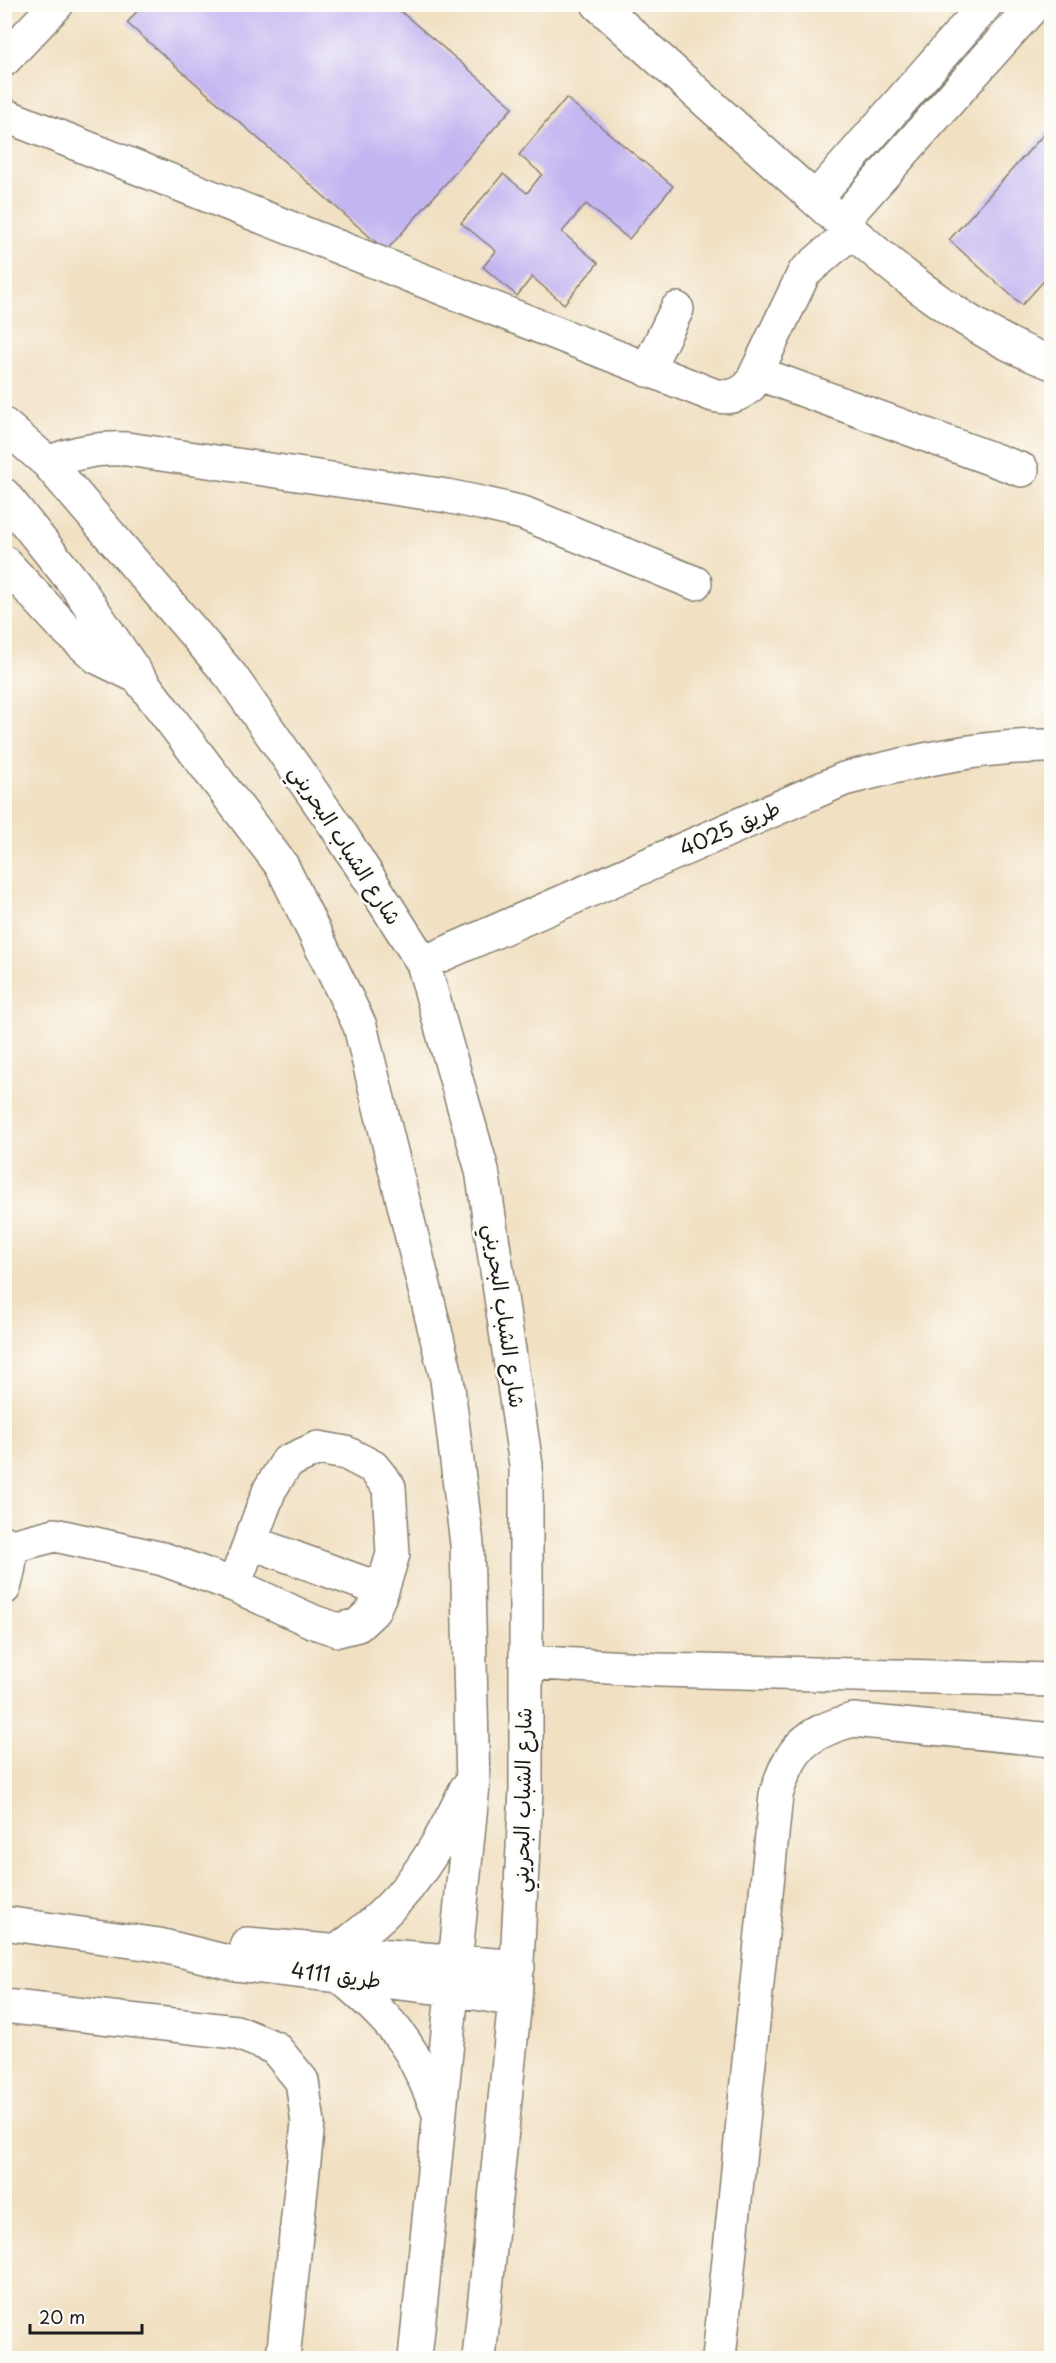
<svg xmlns="http://www.w3.org/2000/svg" width="1056" height="2363" font-family="'Playpen Sans','Playpen Sans Arabic',sans-serif">
	<style>
		.building { fill: #c3b5f1 }
		.lines { fill: none; stroke-linecap: round; stroke-linejoin: round }
		.minor-casing { stroke: #867e6f; stroke-width: 36 }
		.minor { stroke: #fff; stroke-width: 33 }
		.labels { text-anchor: middle; stroke-width: 5; stroke-linejoin: round; paint-order: stroke }
		.street-label { font-size: 21px; fill: #1c1c1c; stroke: #fdfcf7 }
	</style>
	<rect width="100%" height="100%" fill="#fdfcf7"/>
	<filter id="ink" filterUnits="userSpaceOnUse"><feTurbulence type="fractalNoise" baseFrequency=".0167" numOctaves="2"/><feDisplacementMap in="SourceGraphic" scale="12" xChannelSelector="R" yChannelSelector="G"/><feConvolveMatrix kernelMatrix="1 2 1 2 8 2 1 2 1" color-interpolation-filters="sRGB"/></filter>
	<filter id="wash" filterUnits="userSpaceOnUse"><feTurbulence type="fractalNoise" baseFrequency=".008" numOctaves="4" result="noise"/><feDisplacementMap in="SourceGraphic" scale="24" xChannelSelector="R" yChannelSelector="G"/><feGaussianBlur stdDeviation="1.35" result="paint"/><feColorMatrix in="noise" values="0 0 0 0 0 0 0 0 0 0 0 0 0 0 0 0 0 1.4 0 .05"/><feComposite in="paint" operator="in"/></filter>
	<g filter="url(#wash)">
		<rect width="100%" height="100%" fill="#f1e0c2"/>
		<g id="blocks">
			<path class="building" d="M 143,4 L 392,4 L 513,107 L 386,251 L 127,23 Z
				M 566,98 L 673,186 L 629,239 L 586,204 L 562,232 L 598,263 L 564,304 L 532,277 L 517,296 L 483,267 L 496,251 L 461,223 L 503,174 L 527,193 L 542,174 L 519,155 Z
				M 1052,125 L 1052,272 L 1022,305 L 949,240 Z"/>
		</g>
	</g>
	<g filter="url(#ink)">
		<use href="#blocks" fill-opacity="0" stroke="#867e6f" stroke-width="1.5"/>
		<g class="lines">
			<defs>
				<path id="minor" d="M 598,4 C 663,63 729,121 794,180 C 871,249 953,326 1052,363
					M 4,60 L 57,4
					M 4,115 L 713,395 C 729,399 738,396 750,386 L 804,273 L 851,232
					M 815,199 L 986,4
					M 841,222 L 1035,4
					M 647,370 L 677,309
					M 757,373 L 1022,470
					M 4,425 L 48,463 L 231,676 L 335,825 L 423,963 L 482,1170 L 526,1465 L 526,1790 L 515,2000 L 479,2358
					M 48,463 C 75,452 97,448 127,449 L 447,496 L 485,504 L 523,513 L 695,583
					M 4,495 L 76,585 L 139,678 L 282,866 L 360,1026 L 447,1379 L 467,1544 L 473,1785 L 415,2358
					M 4,562 L 65,628 L 97,657 L 138,677
					M 423,963 L 844,779 C 911,762 981,745 1052,746
					M 4,1542 C 14,1555 8,1573 4,1588
					M 250,1542 L 382,1590
					M 8,1547 L 55,1535 L 163,1559 L 234,1585 L 314,1622 L 338,1630 L 358,1625 L 373,1611 L 382,1590 L 393,1554 L 389,1487 L 373,1467 L 346,1453 L 318,1448 L 287,1462 L 270,1489 L 234,1585
					M 526,1662 L 659,1670 L 1052,1680
					M 4,1923 L 159,1945 L 236,1964 L 453,1989 L 515,2000
					M 247,1944 L 518,1967
					M 339,1950 C 354,1938 371,1926 385,1912 C 421,1878 445,1833 466,1789
					M 340,1976 C 366,1999 394,2023 412,2054 C 422,2073 431,2093 439,2113
					M 4,2006 L 236,2032 L 275,2048 L 302,2081 L 308,2123 L 283,2358
					M 719,2358 L 776,1795 C 790,1748 805,1733 853,1720 L 1052,1740"/>
			</defs>
			<use href="#minor" class="minor-casing"/>
			<use href="#minor" class="minor"/>
		</g>
	</g>
	<g class="labels">
		<g class="street-label">
			<text transform="translate(730 829) rotate(-24)" y="7">طريق 4025</text>
			<text transform="translate(345 845) rotate(57)" y="7">شارع الشباب البحريني</text>
			<text transform="translate(504 1316) rotate(82)" y="7">شارع الشباب البحريني</text>
			<text transform="translate(523 1800) rotate(-89)" y="7">شارع الشباب البحريني</text>
			<text transform="translate(336 1976) rotate(7)" y="7">طريق 4111</text>
		</g>
	</g>
	<rect width="1056" height="2363" fill="none" stroke="#fdfcf7" stroke-width="24"/>
	<path d="M30 2324v9h112v-9" fill="none" stroke="#1c1c1c" stroke-width="3"/>
	<text x="39" y="2324" font-size="18" fill="#1c1c1c" stroke="#fdfcf7" stroke-width="4.5" paint-order="stroke">20 m</text>
</svg>
